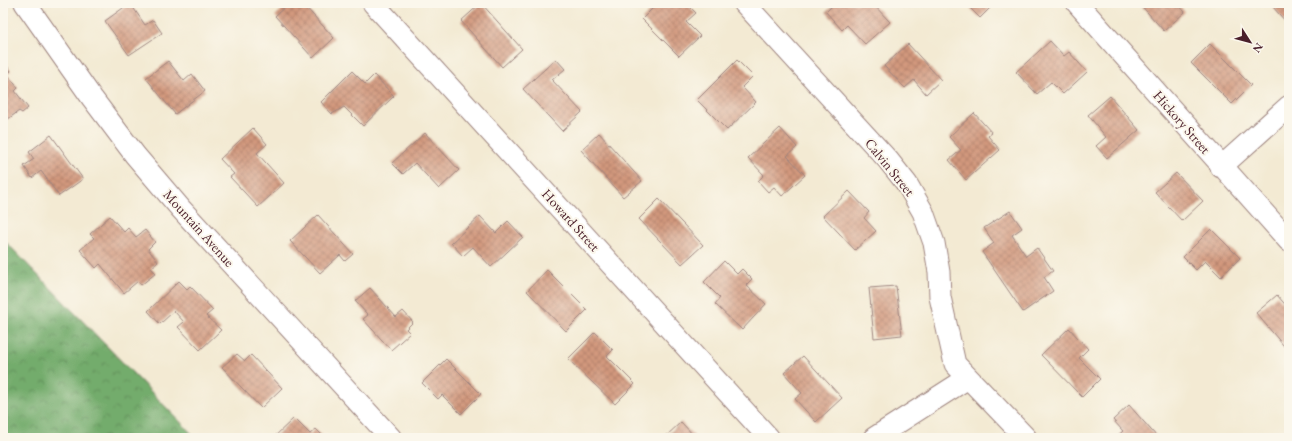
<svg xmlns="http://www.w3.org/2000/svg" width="1292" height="441" font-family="'EB Garamond',serif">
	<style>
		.forest { fill: url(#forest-crowns); stroke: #5e664c }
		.building { fill: url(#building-cross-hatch) }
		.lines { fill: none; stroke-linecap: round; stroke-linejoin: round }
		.street-casing { stroke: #9e847f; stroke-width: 23 }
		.street { stroke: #fff; stroke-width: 21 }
		.labels { text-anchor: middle; stroke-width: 4; stroke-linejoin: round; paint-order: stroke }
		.street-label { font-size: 14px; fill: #4a1f2b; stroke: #fbf7ec }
	</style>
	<defs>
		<pattern id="forest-crowns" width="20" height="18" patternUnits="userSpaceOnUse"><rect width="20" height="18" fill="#73ac6c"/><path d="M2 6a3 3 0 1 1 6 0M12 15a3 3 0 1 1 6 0" fill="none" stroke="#608b59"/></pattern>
		<pattern id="building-cross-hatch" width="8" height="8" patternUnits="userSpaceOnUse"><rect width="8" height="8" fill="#d2987d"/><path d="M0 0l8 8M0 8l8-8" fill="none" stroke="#ac7b67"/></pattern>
	</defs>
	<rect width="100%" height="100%" fill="#fbf7ec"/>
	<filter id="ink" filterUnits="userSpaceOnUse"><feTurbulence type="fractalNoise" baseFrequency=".025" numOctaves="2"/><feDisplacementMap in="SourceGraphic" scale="8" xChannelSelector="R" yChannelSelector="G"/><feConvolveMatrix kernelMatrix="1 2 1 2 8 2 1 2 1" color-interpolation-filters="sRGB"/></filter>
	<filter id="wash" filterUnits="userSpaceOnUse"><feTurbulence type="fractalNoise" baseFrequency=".012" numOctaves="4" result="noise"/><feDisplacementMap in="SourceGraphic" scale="16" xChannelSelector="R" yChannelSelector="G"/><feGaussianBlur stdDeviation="0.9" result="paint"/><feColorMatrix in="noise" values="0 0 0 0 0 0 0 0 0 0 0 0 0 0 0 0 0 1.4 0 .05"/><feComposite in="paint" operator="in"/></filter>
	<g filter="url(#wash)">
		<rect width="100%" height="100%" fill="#f3ead3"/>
		<path class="forest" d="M 3,239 L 196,438 L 3,438 Z"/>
		<g id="blocks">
			<path class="building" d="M 130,3 L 145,25 L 153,20 L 162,33 L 129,55 L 105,21 Z
				M 289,3 L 302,3 L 334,38 L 313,58 L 275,16 Z
				M 481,3 L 522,49 L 502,67 L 461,21 Z
				M 658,3 L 686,3 L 696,13 L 686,22 L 700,36 L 679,56 L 642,19 Z
				M 835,3 L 872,3 L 890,22 L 865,44 L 847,25 L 842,30 L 826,12 Z
				M 965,3 L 995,3 L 980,18 Z
				M 1139,3 L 1177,3 L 1185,12 L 1164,31 Z
				M 1277,3 L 1289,3 L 1289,19 L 1286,22 L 1273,7 Z
				M 1050,41 L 1064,56 L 1069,52 L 1087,72 L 1063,94 L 1051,82 L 1037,94 L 1016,72 Z
				M 908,44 L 941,80 L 926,94 L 914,80 L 905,88 L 884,66 Z
				M 1210,44 L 1251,85 L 1232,104 L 1191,63 Z
				M 556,59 L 565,69 L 552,80 L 582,112 L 562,131 L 523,89 Z
				M 737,60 L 753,76 L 742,87 L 756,102 L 727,130 L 697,100 Z
				M 3,61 L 11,71 L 7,74 L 18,88 L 15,91 L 28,108 L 22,113 L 19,111 L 8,119 L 3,112 Z
				M 168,61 L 184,81 L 192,74 L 205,91 L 175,114 L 146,78 Z
				M 352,71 L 365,84 L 374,75 L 394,96 L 363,126 L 344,107 L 332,114 L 321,102 Z
				M 1110,96 L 1139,130 L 1107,158 L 1096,146 L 1106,137 L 1088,115 Z
				M 974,113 L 992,133 L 988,136 L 1000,150 L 966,180 L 949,160 L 961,150 L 949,137 Z
				M 253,128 L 267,144 L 257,153 L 284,183 L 258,207 L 230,177 L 234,174 L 220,159 Z
				M 780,128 L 797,147 L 787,156 L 805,175 L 782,196 L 774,187 L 768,192 L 758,181 L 764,175 L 748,158 Z
				M 425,133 L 459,170 L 439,189 L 415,163 L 403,174 L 392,163 Z
				M 599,133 L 642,181 L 623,197 L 581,150 Z
				M 51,135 L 83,179 L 59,196 L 41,171 L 32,178 L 24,166 L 34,159 L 29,152 Z
				M 1176,173 L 1203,201 L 1182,221 L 1155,192 Z
				M 849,191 L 869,212 L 864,218 L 876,231 L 855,250 L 823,216 Z
				M 659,199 L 703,245 L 682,264 L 639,219 Z
				M 1010,211 L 1022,228 L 1012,235 L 1026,256 L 1037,248 L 1053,271 L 1044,277 L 1053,291 L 1023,312 L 982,252 L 994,243 L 984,228 Z
				M 318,215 L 353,254 L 345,261 L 340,255 L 320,273 L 290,241 Z
				M 110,216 L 124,232 L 128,228 L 136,237 L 145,230 L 155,242 L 148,249 L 158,262 L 151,268 L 156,273 L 141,285 L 138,281 L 124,293 L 100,264 L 96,268 L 80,250 L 94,238 L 90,234 Z
				M 480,216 L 496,233 L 508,221 L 523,237 L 491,267 L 473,247 L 463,256 L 451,243 Z
				M 1211,229 L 1240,258 L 1221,277 L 1205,261 L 1196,270 L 1183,257 Z
				M 724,261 L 737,274 L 742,269 L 752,279 L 746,285 L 766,304 L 742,330 L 715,304 L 720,298 L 704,282 Z
				M 547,270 L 587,310 L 566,331 L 527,291 Z
				M 179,281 L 187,289 L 190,286 L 213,310 L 206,316 L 221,330 L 200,350 L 178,327 L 184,322 L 174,311 L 160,324 L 148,311 Z
				M 896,286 L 902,335 L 874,338 L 869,288 Z
				M 370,288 L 396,317 L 403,311 L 413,322 L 406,329 L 410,333 L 391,350 L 363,319 L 368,315 L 355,301 Z
				M 1277,295 L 1289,309 L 1289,352 L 1256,313 Z
				M 1069,328 L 1088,349 L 1079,358 L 1100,379 L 1082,397 L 1041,355 Z
				M 595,332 L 613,350 L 607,356 L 635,384 L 615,404 L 568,359 Z
				M 237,354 L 245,361 L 251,355 L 282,388 L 261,408 L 222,367 Z
				M 803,356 L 842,398 L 816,422 L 795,399 L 802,393 L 784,373 Z
				M 446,359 L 481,394 L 461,414 L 442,395 L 438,399 L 422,383 Z
				M 1129,405 L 1158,438 L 1115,438 L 1123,431 L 1113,420 Z
				M 294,418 L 310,434 L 316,429 L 325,438 L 273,438 Z
				M 681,422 L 696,438 L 664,438 Z"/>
		</g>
	</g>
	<g filter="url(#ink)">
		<use href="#blocks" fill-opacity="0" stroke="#9e847f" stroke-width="1"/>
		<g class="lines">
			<defs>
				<path id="street" d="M 25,3 L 92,98 L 135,155 L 181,209 L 391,438
					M 373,3 L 769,438
					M 744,3 L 888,160 L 907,184 L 923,212 L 934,243 L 939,272 L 940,297 L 955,364 L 1026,438
					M 1077,3 L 1289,241
					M 1221,167 L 1289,106
					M 874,438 L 968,378"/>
			</defs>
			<use href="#street" class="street-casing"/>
			<use href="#street" class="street"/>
		</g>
	</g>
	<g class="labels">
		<g class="street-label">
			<text transform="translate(1182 122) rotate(49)" y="5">Hickory Street</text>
			<text transform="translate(890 167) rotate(51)" y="5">Calvin Street</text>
			<text transform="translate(571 220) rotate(48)" y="5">Howard Street</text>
			<text transform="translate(199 228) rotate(48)" y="5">Mountain Avenue</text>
		</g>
	</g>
	<rect width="1292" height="441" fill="none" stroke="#fbf7ec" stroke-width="16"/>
	<g transform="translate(1250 42) rotate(126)" stroke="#fbf7ec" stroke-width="3" paint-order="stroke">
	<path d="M0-3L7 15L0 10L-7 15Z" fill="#4a1f2b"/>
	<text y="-6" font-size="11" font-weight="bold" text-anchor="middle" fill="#4a1f2b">N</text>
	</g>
</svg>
